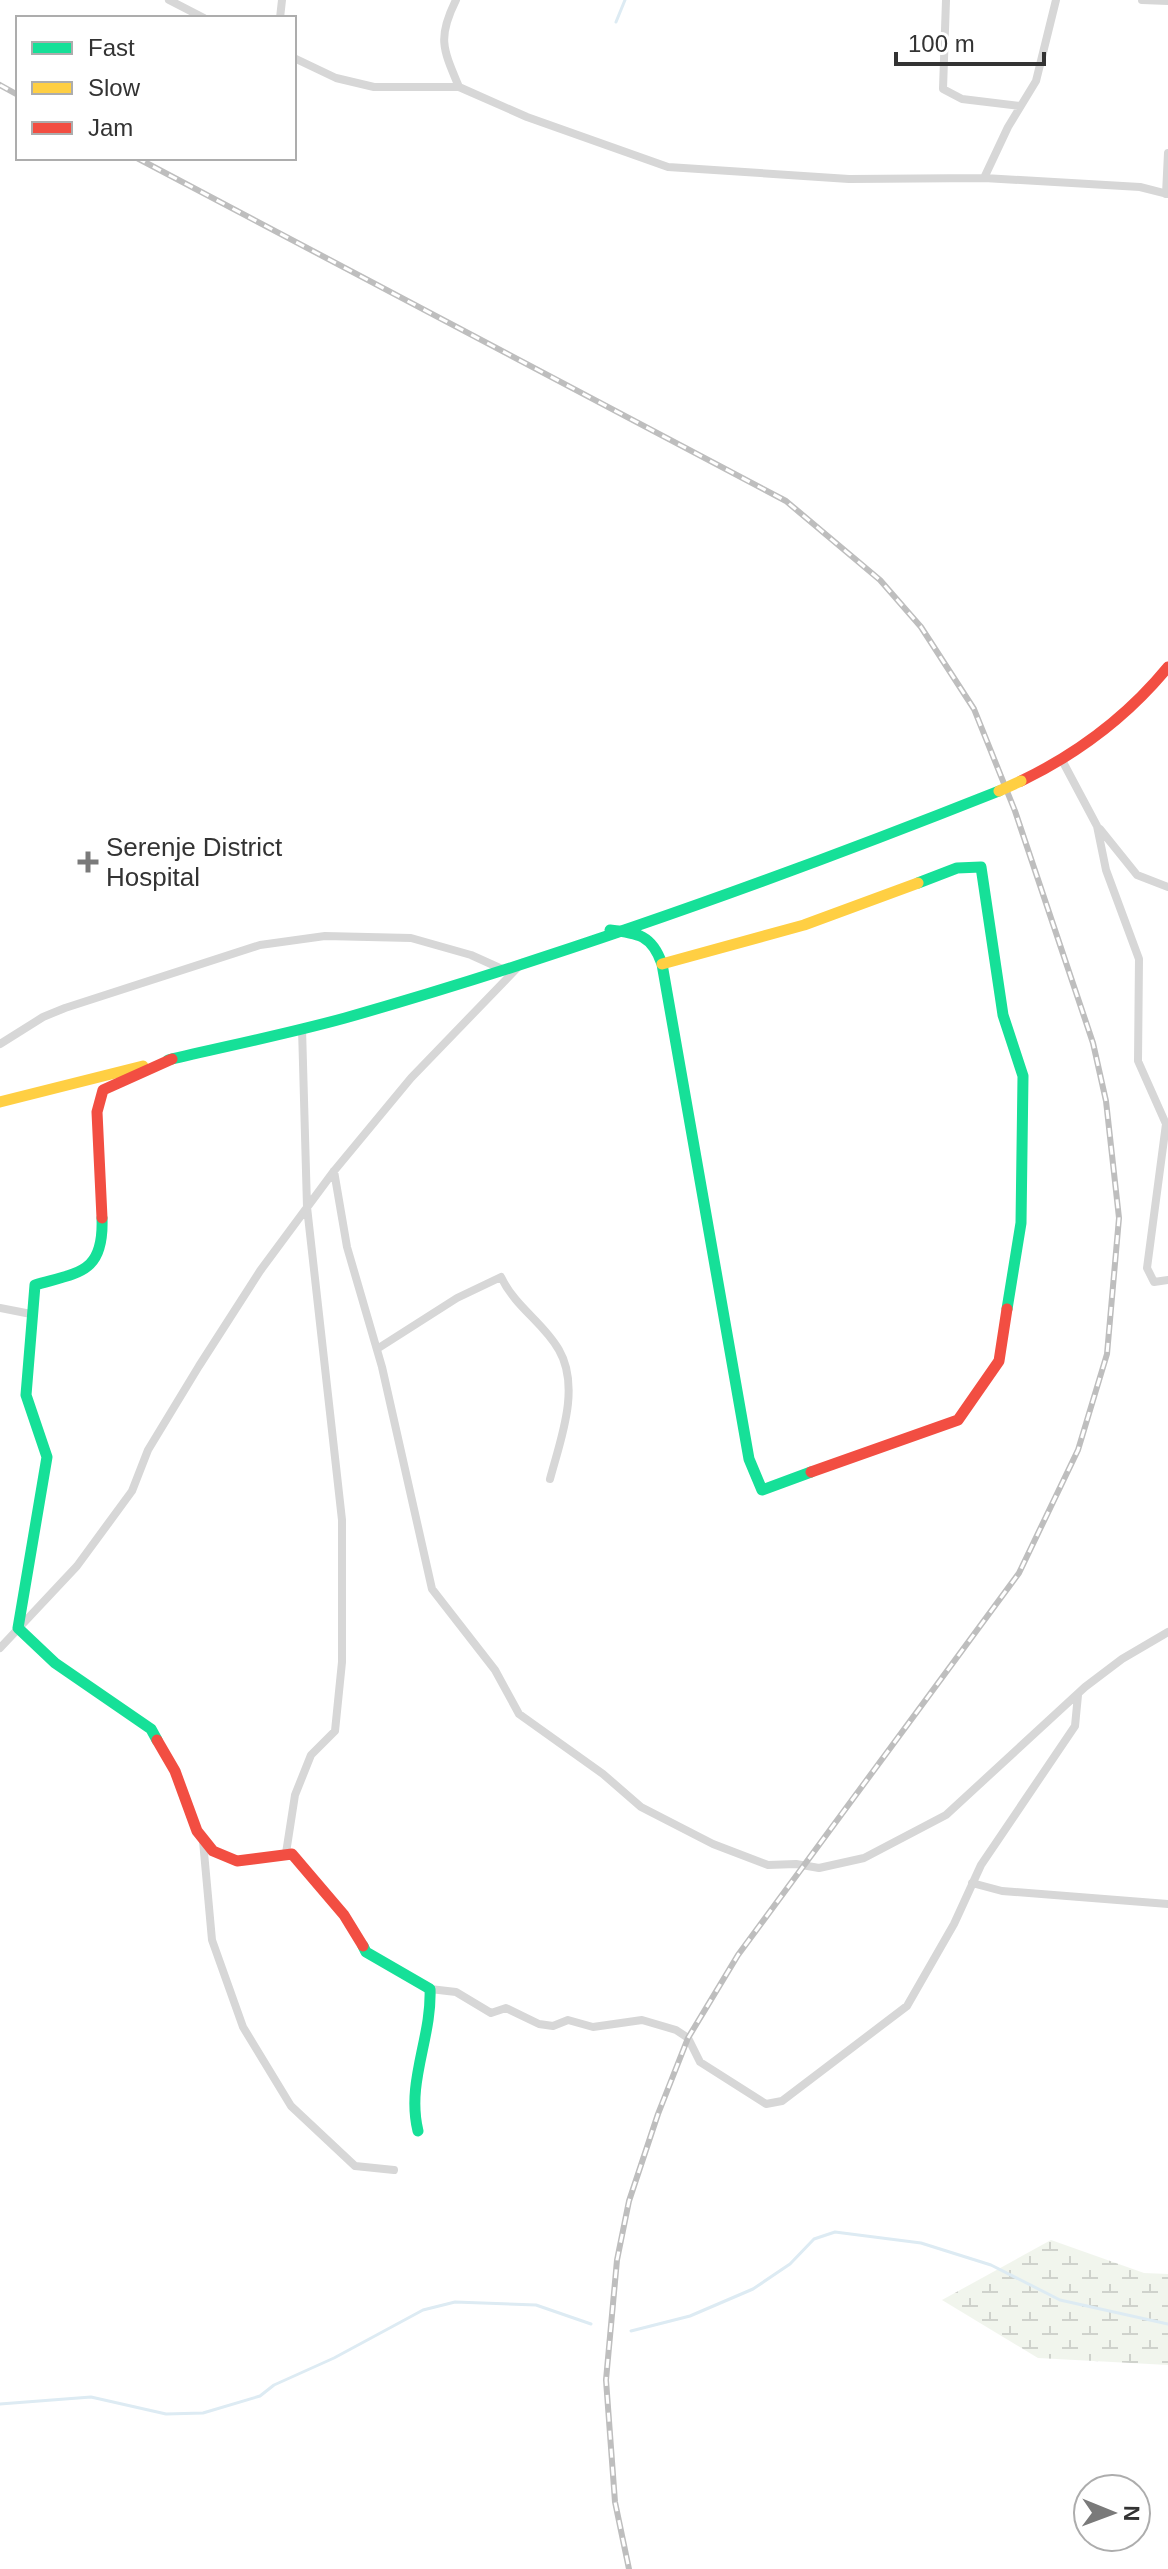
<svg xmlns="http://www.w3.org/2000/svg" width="1168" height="2569" font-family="Arial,sans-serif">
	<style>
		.wetland { fill: url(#wetland-marsh) }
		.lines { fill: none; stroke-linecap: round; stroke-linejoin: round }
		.stream { stroke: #ddebf3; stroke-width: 3 }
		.street { stroke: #d7d7d7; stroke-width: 8 }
		.fast { stroke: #16e098; stroke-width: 11 }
		.slow { stroke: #ffcf43; stroke-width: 11 }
		.jam { stroke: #f24e42; stroke-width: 11 }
		.rail-casing { stroke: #bebebe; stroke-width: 6 }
		.rail { stroke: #fff; stroke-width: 3; stroke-dasharray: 9; stroke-linecap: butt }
		.slow-bridge { stroke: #ffcf43; stroke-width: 11 }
		.poi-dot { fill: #7a7a7a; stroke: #fff; stroke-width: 3 }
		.labels { text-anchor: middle; stroke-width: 8; stroke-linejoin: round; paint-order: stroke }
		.poi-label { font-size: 26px; fill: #333; stroke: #fff; text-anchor: start }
	</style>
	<defs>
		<pattern id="wetland-marsh" width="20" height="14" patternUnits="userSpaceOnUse" patternTransform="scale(2)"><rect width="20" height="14" fill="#f1f5ed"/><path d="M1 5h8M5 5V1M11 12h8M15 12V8" fill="none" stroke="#cfd2cc"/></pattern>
	</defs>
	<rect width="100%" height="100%" fill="#fff"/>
	<path class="wetland" d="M 1051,2240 L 1144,2273 L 1168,2274 L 1168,2365 L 1038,2358 L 942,2300 Z"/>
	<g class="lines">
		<path class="stream" d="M 616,22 L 625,0
			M 631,2331 L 690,2316 L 753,2289 L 790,2264 L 814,2239 L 835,2232 L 921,2243 L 991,2265 L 1060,2300 L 1168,2324
			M 0,2404 L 91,2397 L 166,2414 L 203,2413 L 260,2396 L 274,2385 L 334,2358 L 423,2310 L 455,2302 L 536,2305 L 591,2324"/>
		<path class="street" d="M 169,0 L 204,18
			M 456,0 C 437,38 443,49 459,87
			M 946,0 L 943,89 L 962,99 L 1020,106
			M 1142,0 L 1168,1
			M 280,18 L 282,0
			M 294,58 L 336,78 L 374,87 L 459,87 L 527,117 L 668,167 L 849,179 L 984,178 L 1140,187 L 1168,194
			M 984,178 L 1008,127 L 1036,81 L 1056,0
			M 1166,194 L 1168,153
			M 1063,762 L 1097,826 L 1106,870 L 1139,959 L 1138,1061 L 1166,1124 L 1147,1268 L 1154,1282 L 1168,1280
			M 1100,829 L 1137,875 L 1168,887
			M 0,1044 L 43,1017 L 65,1008 L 260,945 L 325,936 L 411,938 L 471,955 L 502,969
			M 334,1171 L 347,1247 L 382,1367 L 432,1589 L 495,1670 L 519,1714 L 603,1774 L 641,1807 L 713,1844 L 768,1865 L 796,1864 L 819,1868 L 864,1858 L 946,1815 L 1085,1687 L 1122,1659 L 1168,1632
			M 0,1308 L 31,1314
			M 377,1349 L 457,1298 L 501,1277 C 516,1308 543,1322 559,1350 C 581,1388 560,1441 550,1479
			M 0,1648 L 77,1566 L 132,1491 L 148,1450 L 199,1366 L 260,1271 L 334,1171 L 411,1078 L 522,963
			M 203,1841 L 212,1940 L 243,2027 L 291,2106 L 355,2166 L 394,2170
			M 286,1853 L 295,1795 L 311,1755 L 335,1731 L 342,1662 L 342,1520 L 307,1207 L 302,1028
			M 972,1883 L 1002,1891 L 1168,1904
			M 430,1989 L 456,1992 L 491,2013 L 506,2008 L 539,2024 L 553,2026 L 568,2020 L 593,2027 L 642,2020 L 676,2030 L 688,2038 L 700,2062 L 766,2104 L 782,2101 L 907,2006 L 954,1924 L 981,1865 L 1075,1726 L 1078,1695"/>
		<path class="fast" d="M 918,883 L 957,868 L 981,867 L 1003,1015 L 1023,1076 L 1021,1223 L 1007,1309
			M 610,930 C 638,933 652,935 662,964 L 749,1459 L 762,1490 L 811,1472
			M 168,1060 C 227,1046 287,1034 345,1018 C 567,955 785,876 999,791
			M 102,1218 C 104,1273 80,1272 35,1285 L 26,1395 L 47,1457 L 18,1628 L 55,1663 L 151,1729 L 157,1740
			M 363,1946 L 366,1952 L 430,1989 C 432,2038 406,2082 418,2131"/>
		<path class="slow" d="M 662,964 L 804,925 L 918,883
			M 0,1102 L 143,1066"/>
		<path class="jam" d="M 1021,781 C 1079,753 1127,717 1168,667
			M 102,1218 L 97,1112 L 103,1090 L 172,1059
			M 811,1472 L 958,1420 L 999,1361 L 1007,1309
			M 157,1740 L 175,1771 L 197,1831 L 213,1851 L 237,1861 L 292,1854 L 344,1915 L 363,1946"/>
		<defs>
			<path id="rail" d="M 0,85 L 18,95
				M 137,158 L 786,501 L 880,580 L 921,627 L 974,709 L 1015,811 L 1093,1043 L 1106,1101 L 1119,1218 L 1107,1354 L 1078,1450 L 1019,1573 L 738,1955 L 688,2038 L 658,2114 L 629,2201 L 617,2260 L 606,2380 L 615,2502 L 629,2569"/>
		</defs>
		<use href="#rail" class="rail-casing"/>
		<use href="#rail" class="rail"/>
		<path class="slow-bridge" d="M 999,791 L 1021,781"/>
	</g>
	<path class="poi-dot" d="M84 850h8v8h8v8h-8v8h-8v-8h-8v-8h8z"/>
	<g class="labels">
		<g class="poi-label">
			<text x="106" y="856">Serenje District<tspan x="106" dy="30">Hospital</tspan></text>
		</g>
	</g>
	<rect x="16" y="16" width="280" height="144" fill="#ffffff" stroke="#adadad" stroke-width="2"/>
	<rect x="32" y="42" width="40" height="12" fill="#16e098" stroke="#adadad" stroke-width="2"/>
	<text x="88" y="56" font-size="24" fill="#333333">Fast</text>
	<rect x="32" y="82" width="40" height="12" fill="#ffcf43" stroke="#adadad" stroke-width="2"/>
	<text x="88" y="96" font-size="24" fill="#333333">Slow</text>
	<rect x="32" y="122" width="40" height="12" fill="#f24e42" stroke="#adadad" stroke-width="2"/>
	<text x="88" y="136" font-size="24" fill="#333333">Jam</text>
	<g transform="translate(1112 2513) rotate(91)"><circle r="38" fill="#ffffff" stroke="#adadad" stroke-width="2"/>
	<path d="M0-6L14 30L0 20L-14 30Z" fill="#7a7a7a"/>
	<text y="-12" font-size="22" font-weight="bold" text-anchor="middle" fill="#333333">N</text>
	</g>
	<path d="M896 52v12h148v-12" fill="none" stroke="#333333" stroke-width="4"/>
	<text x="908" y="52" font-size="24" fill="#333333" stroke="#ffffff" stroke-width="6" paint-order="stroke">100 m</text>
</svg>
